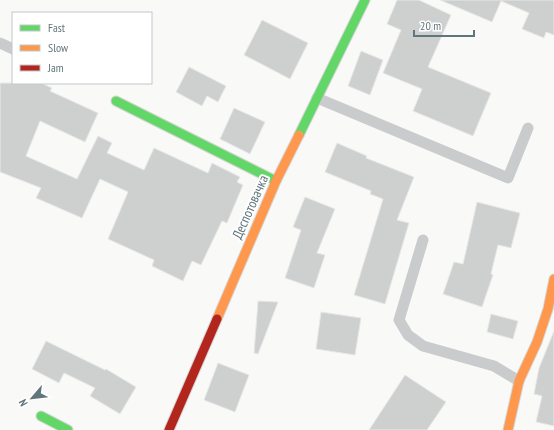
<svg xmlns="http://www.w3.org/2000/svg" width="554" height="430" font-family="'PT Sans Narrow',sans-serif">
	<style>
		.building { fill: #ced0d0; stroke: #e8e8e8 }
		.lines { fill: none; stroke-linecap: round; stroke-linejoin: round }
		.fast-casing { stroke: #d5d6d6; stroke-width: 11 }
		.slow-casing { stroke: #d5d6d6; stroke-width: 11 }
		.jam-casing { stroke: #d5d6d6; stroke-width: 11 }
		.lane { stroke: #c9cbcc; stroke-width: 11 }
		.fast { stroke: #63d668; stroke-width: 9 }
		.slow { stroke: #ff974d; stroke-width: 9 }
		.jam { stroke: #b3261e; stroke-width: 9 }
		.labels { text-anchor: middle; stroke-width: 4; stroke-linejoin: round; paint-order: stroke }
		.street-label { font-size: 14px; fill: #60767c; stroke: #fff }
	</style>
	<rect width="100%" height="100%" fill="#f9f9f8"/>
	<path class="building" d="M 397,0 L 419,0 L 451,15 L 428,67 L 491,93 L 473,136 L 413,111 L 422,89 L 383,73 L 401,30 L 387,24 Z
		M 440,0 L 554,0 L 554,35 L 546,32 L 544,38 L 522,29 L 529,13 L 501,1 L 492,22 Z
		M 262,20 L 308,43 L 290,79 L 244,55 Z
		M 361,51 L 383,60 L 370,95 L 348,86 Z
		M 189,67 L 226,86 L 218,102 L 207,96 L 202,106 L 176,92 Z
		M 0,83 L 41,83 L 52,88 L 50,91 L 98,113 L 85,142 L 40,121 L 26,156 L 77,179 L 98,136 L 112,143 L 107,153 L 144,170 L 154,148 L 208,173 L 212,163 L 240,177 L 237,182 L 243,185 L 227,223 L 222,221 L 201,265 L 192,261 L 183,281 L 152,266 L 154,260 L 108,239 L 128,192 L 100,179 L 82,218 L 36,198 L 41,188 L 0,172 Z
		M 234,108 L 265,122 L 250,154 L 220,139 Z
		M 337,143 L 367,156 L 366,158 L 414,177 L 397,220 L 409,223 L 385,304 L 354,295 L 383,199 L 370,194 L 371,191 L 325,172 Z
		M 305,197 L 335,209 L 317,253 L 325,255 L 314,288 L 285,278 L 301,230 L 293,227 Z
		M 477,202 L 520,213 L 511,248 L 498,245 L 491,274 L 493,275 L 482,307 L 443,294 L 454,262 L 463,264 Z
		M 258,301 L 278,302 L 258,354 L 254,353 Z
		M 321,312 L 361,318 L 355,355 L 316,349 Z
		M 491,314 L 518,321 L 513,339 L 487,332 Z
		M 554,331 L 554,426 L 536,422 L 542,396 L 534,394 L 539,368 Z
		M 46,341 L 105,370 L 106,369 L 136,387 L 120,414 L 90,396 L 95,388 L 64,373 L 59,383 L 32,369 Z
		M 218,363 L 249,375 L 235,412 L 204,400 Z
		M 405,375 L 446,402 L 427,430 L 369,430 Z"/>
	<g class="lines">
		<defs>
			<path id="fast" d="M 116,101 L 276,181
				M 299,135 L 365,0
				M 41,416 L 68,430"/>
			<path id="slow" d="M 217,319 L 276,181 L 299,135
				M 508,430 L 519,381 L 537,342 L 548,309 L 554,279"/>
			<path id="jam" d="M 169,430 L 217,319"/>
		</defs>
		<use href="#fast" class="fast-casing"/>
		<use href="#slow" class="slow-casing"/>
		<use href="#jam" class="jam-casing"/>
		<path class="lane" d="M 0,43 L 13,49
			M 317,98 L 508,178 L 528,128
			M 423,240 L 399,320 L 408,335 L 423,346 L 494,366 L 519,381"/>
		<use href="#fast" class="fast"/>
		<use href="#slow" class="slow"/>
		<use href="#jam" class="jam"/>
	</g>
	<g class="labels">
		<g class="street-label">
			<text transform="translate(250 207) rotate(-66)" y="5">Деспотовачка</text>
		</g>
	</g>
	<rect x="12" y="12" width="140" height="72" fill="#ffffff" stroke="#bfc8cb"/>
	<rect x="20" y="25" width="20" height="6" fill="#63d668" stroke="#bfc8cb"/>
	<text x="48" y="32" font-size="12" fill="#60767c">Fast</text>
	<rect x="20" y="45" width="20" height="6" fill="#ff974d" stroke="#bfc8cb"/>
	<text x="48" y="52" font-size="12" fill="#60767c">Slow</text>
	<rect x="20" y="65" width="20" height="6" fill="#b3261e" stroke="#bfc8cb"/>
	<text x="48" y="72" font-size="12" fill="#60767c">Jam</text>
	<g transform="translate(32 398) rotate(242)" stroke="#ffffff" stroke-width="3" paint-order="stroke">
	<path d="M0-3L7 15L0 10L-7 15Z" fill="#60767c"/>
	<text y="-6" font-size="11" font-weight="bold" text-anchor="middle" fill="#60767c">N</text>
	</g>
	<path d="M414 30v6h60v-6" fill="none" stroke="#60767c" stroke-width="2"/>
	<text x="420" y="30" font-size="12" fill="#60767c" stroke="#ffffff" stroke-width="3" paint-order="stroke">20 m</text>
</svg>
